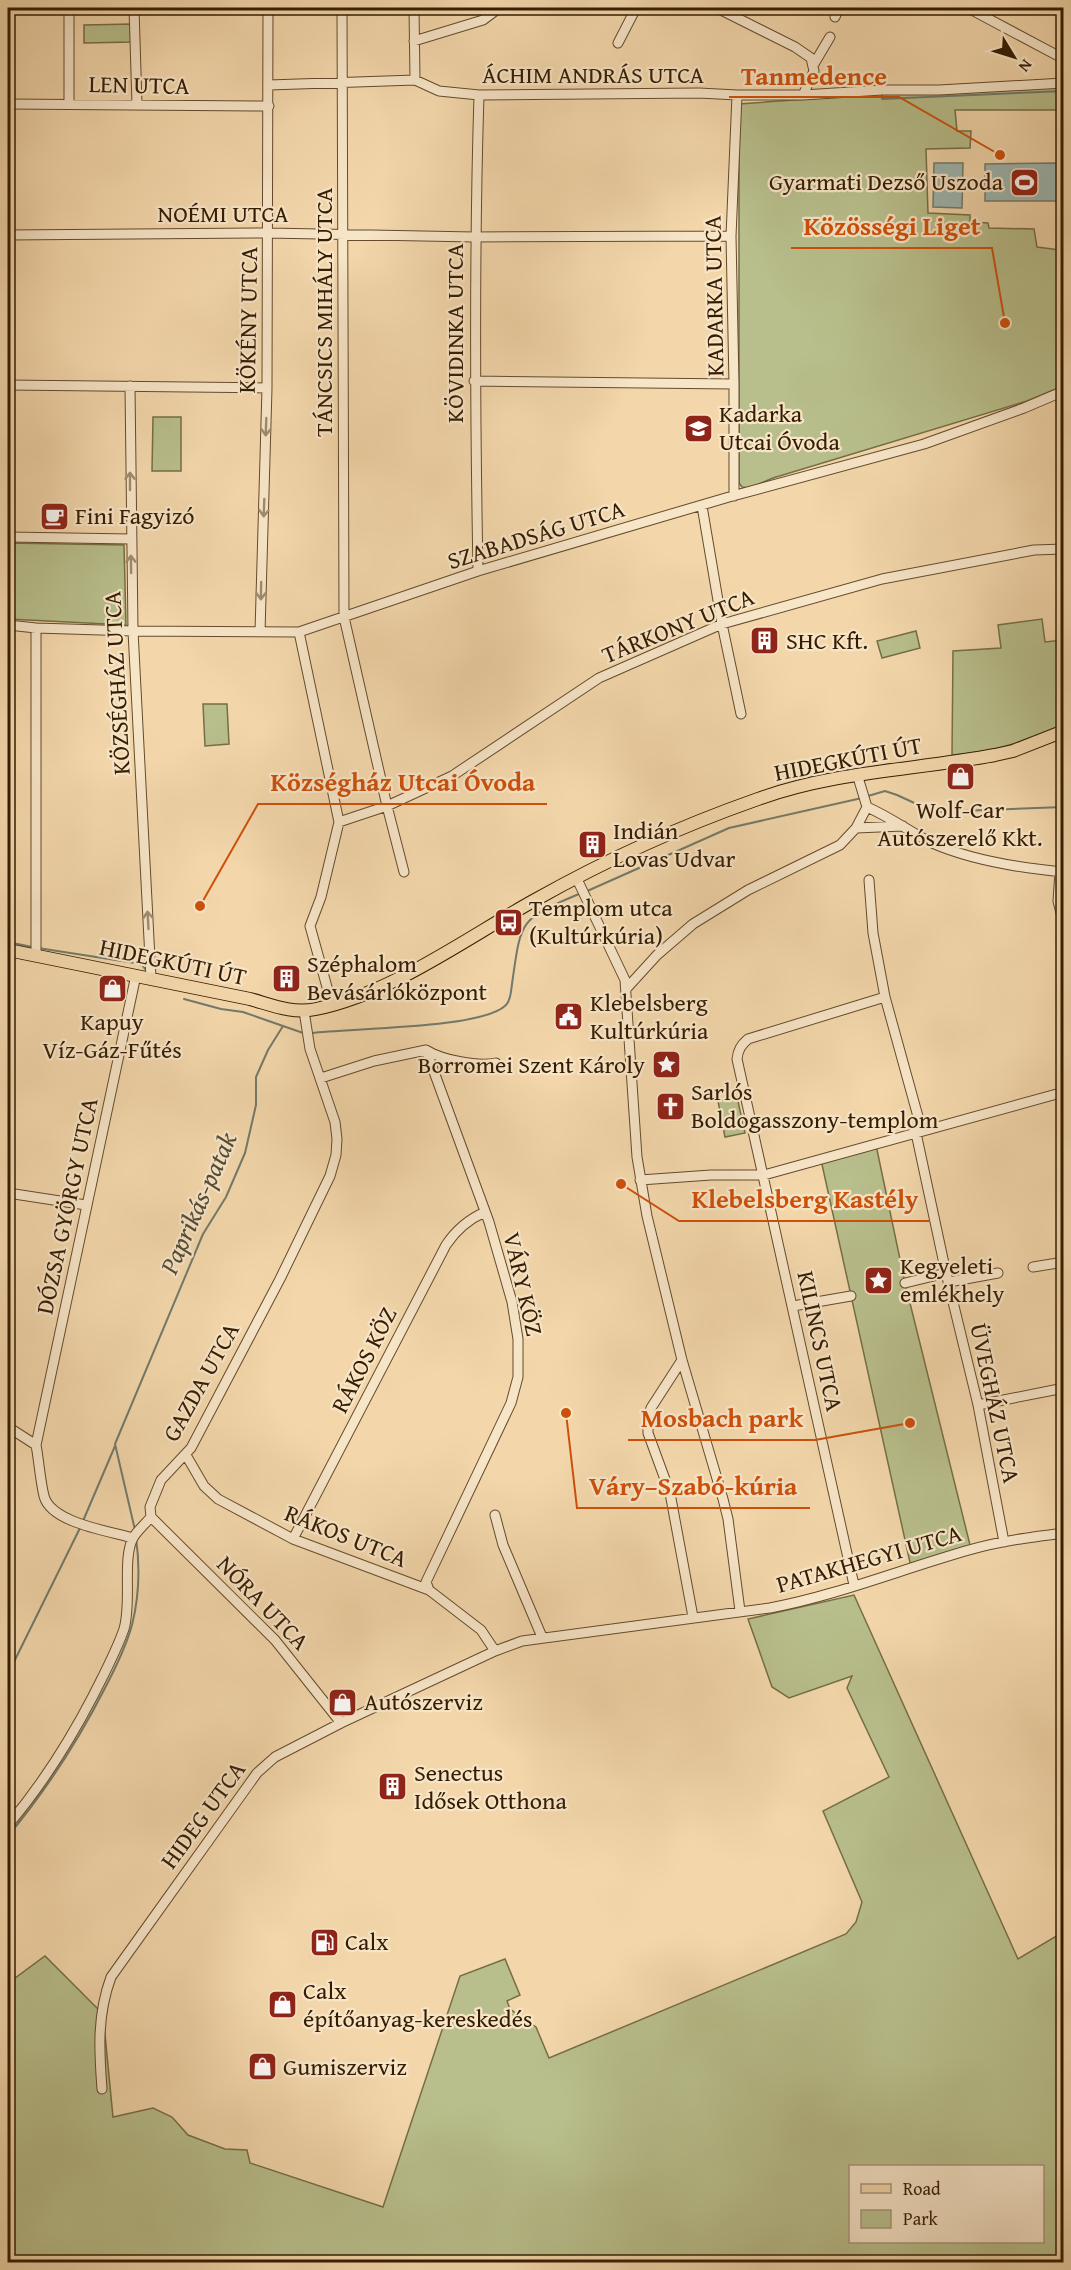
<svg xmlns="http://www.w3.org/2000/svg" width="1071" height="2270" font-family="'Gentium Book Plus',serif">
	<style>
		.green { fill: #b8bf8c; stroke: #766e46; stroke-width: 1.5; fill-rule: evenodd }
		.water { fill: #9db8b2; stroke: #737a6b; stroke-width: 1.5 }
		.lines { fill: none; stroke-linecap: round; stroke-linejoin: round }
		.stream { stroke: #737a6b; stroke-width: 2 }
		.minor-casing { stroke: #644b2c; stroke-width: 11 }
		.major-casing { stroke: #351c01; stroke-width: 14 }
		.minor { stroke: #f7e5c8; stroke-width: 9 }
		.major { stroke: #f3d7ab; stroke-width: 12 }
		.oneway { stroke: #a08b6e }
		.labels { text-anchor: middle; stroke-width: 4.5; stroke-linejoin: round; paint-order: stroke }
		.street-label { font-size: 24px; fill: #351c01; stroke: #f7e5c8 }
		.poi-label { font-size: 24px; fill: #351c01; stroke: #f7e5c8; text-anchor: start }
		.water-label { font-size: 26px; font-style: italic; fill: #544b36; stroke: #f7e5c8 }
		.leader { fill: none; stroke: #cd500a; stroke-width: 2 }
		.callout-dot { fill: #cd500a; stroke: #f7e5c8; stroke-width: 2 }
		.callout-label { font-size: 26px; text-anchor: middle; font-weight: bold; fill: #cd500a; stroke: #f7e5c8; stroke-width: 4.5; stroke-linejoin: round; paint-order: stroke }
	</style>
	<rect width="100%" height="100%" fill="#f3d7ab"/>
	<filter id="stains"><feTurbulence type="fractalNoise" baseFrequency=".00333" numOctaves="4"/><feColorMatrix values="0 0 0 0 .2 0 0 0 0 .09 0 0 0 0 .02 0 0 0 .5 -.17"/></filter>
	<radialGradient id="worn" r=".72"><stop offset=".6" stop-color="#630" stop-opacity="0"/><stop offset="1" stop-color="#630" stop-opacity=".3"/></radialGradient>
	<path class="green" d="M 132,24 L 132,42 L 84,43 L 84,25 Z
		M 1063,85 L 1063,110 L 955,110 L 957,131 L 971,131 L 970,148 L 926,149 L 928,213 L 970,215 L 970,222 L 988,223 L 989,228 L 1034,229 L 1037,247 L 1060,250 L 1060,247 L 1063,247 L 1063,386 L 1027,401 L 773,478 L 749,488 L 742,487 L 739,483 L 739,104 L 919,91 Z
		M 153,417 L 181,417 L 181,471 L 152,471 Z
		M 8,543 L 124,545 L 126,625 L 8,619 Z
		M 1042,619 L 1045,642 L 1063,640 L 1063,724 C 1028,742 991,752 952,755 L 953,651 L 1001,648 L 998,625 Z
		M 916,631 L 920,648 L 882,658 L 877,641 Z
		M 203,704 L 227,704 L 229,744 L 205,746 Z
		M 737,1097 L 745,1133 L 725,1137 L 718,1101 Z
		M 876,1145 L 905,1283 L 971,1549 L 911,1567 L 821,1160 Z
		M 854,1595 L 1018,1959 L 1063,1932 L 1063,2262 L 8,2262 L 8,1978 L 11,1981 L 45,1956 L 103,2014 L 113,2117 L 153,2108 L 172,2117 L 188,2135 L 225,2149 L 247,2150 L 250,2163 L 383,2207 L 460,1976 L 505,1959 L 520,1995 L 507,2001 L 510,2009 L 536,2027 L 549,2058 L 846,1934 L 856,1922 L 862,1902 L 823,1811 L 889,1777 L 847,1688 L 852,1676 L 789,1698 L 772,1687 L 748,1619 ZM 850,2166 L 1042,2166 L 1042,2242 L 850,2242 Z"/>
	<path class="water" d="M 934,163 L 963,163 L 962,208 L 933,207 Z
		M 1058,163 L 1058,201 L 985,201 L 985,164 Z"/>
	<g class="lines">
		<path class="stream" d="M 882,93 L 882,99 L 1064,91
			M 868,796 L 885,791 L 897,795 L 934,812 L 1064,807
			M 585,892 L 729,828 L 862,798
			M 8,942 L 32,947
			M 38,948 L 135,963 L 142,965 L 145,969
			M 184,999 L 221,1009 L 243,1012 L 283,1026
			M 312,1033 C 349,1028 483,1029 506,1005 C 511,1000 511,991 512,984 C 521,920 519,919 579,894
			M 83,1521 L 115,1446
			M 135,1530 L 115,1444 L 203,1234 L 226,1197 L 245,1153 L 256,1105 L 256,1077 L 268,1050 L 283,1026 L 306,1034
			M 8,1674 L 81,1526
			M 8,1836 C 48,1788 77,1743 105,1688 C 116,1667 126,1647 132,1625 C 139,1597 140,1566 136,1538"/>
		<defs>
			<path id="minor" d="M 134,8 L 137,105
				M 342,8 L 344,617 L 387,806 L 404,872
				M 414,8 L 415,80
				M 717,8 L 795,47 L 811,58 L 814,71 L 803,95
				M 968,8 L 1064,59
				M 835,17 L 839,8
				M 414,41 L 483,20 L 499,8
				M 618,43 L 636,8
				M 814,64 L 830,37
				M 269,85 L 415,80 L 439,91 L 479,95 L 699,93 L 737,95 L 803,95 L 882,90 L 939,90 L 1064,83
				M 69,103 L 69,8
				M 8,104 L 269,106
				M 8,235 L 268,233 L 474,237 L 731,236
				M 474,381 L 734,384
				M 8,385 L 267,388
				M 130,386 L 133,631 L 151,978
				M 734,496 L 734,384 L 731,236 L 737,95
				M 702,506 L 722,624 L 741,714
				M 8,537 L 131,539
				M 478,571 C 475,412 474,254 479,95
				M 8,625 L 36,628 L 133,631 L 299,632 L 478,571 L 729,497 L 924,444 L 1024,408 L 1064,391
				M 260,632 L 267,388 L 268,8
				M 299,632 L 339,822 L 321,897 L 310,926 L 332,1005
				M 857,774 L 867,807
				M 867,807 C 890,817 910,832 932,843 C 973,861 1020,868 1064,872
				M 339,822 L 387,806 L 452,776 L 599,678 L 722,624 L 882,579 L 1034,550 L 1064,549
				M 856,828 L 903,826
				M 1060,872 L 1058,901 L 1064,925
				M 576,877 L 625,980 L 637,1157 L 647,1216 L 682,1360 L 723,1499 L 728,1519 L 740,1611
				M 869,880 L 873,933 L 885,997 L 922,1131
				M 36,955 L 36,628
				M 626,989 L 657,955 L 693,924 L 748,890 L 840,845 L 856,828 L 867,807
				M 426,1050 L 489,1222 L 512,1302 L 518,1339 L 518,1377 L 511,1403 L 426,1582 L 429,1590
				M 321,1078 L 374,1061 L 426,1050 C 442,1060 478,1067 496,1063
				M 916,1133 L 946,1273 L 978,1405 L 1004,1542
				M 640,1180 L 711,1175 L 764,1175 L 1064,1092
				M 8,1193 L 86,1205
				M 1033,1267 L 1064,1262
				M 949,1282 L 998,1273
				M 905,1283 L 946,1273
				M 793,1306 L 851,1296
				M 682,1360 L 651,1408 L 648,1418 L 648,1433 L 670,1493 L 693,1617
				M 978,1405 L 1064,1388
				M 8,1427 L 36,1445
				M 186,1455 L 204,1486 L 218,1499 L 293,1539 L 429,1590 L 481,1630 L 495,1651
				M 495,1515 L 503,1545 L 542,1637
				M 151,1517 L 275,1640 L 341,1723
				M 133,1538 C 109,1531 51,1523 44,1496 C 40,1479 39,1461 36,1445 L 136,975
				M 293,1539 L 446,1245 C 456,1230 469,1219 485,1212
				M 854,1585 L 737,1059 C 738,1050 741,1045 748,1039 L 885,997
				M 8,1825 C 42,1785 69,1742 93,1696 C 104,1674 116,1652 124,1629 C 132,1602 122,1559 133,1538 C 137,1531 145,1524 151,1517 L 150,1507 L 161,1480 L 191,1448 L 280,1279 L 330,1176 L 336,1155 L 337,1139 L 335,1122 L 310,1049 L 304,1011
				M 102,2089 C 99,2050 97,2015 111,1977 L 257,1773 L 275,1757 L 341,1723 L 495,1651 L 522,1641 L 770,1608 C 838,1595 902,1569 969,1550 C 1000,1541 1032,1537 1064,1533"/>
			<path id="major" d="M 8,950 L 250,999 C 272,1005 292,1014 316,1009 C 391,994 468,937 535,900 C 606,860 681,826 758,799 C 835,771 916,770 995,755 L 1013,751 L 1064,731"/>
		</defs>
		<use href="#minor" class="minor-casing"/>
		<use href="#major" class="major-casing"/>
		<use href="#minor" class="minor"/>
		<use href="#major" class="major"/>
	</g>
	<defs><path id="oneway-shaft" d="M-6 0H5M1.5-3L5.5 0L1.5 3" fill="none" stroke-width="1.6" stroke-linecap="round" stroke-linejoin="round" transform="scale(1.5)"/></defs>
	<g class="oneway">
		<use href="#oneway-shaft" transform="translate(266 427) rotate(92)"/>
		<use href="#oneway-shaft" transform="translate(130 481) rotate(-90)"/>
		<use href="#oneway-shaft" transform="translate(264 508) rotate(92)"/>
		<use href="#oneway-shaft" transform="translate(131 564) rotate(-91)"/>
		<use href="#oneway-shaft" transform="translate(261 591) rotate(91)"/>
		<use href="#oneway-shaft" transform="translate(148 920) rotate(-93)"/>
	</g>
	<defs>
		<symbol id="stadium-square" viewBox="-11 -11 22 22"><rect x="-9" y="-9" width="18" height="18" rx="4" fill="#8f2418" stroke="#f7e5c8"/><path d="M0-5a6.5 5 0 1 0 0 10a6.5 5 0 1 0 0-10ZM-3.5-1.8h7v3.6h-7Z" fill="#fff"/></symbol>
		<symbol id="school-square" viewBox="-11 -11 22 22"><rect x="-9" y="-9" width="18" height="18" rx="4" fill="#8f2418" stroke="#f7e5c8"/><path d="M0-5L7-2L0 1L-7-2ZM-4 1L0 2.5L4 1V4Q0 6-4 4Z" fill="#fff"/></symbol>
		<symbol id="cafe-square" viewBox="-11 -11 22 22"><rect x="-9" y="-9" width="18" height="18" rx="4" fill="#8f2418" stroke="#f7e5c8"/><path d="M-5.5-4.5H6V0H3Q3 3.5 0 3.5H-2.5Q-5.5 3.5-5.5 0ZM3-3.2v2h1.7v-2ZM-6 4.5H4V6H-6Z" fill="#fff"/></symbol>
		<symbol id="building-square" viewBox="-11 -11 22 22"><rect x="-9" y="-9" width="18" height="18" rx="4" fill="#8f2418" stroke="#f7e5c8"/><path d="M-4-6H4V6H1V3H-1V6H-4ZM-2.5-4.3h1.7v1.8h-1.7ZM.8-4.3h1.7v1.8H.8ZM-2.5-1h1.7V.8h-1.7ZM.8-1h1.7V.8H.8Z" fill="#fff"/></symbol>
		<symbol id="shop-square" viewBox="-11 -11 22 22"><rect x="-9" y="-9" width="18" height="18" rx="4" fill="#8f2418" stroke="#f7e5c8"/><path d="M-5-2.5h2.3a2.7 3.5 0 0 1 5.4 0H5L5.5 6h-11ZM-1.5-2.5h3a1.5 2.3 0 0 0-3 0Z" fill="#fff"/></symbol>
		<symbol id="bus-square" viewBox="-11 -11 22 22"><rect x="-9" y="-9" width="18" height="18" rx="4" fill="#8f2418" stroke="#f7e5c8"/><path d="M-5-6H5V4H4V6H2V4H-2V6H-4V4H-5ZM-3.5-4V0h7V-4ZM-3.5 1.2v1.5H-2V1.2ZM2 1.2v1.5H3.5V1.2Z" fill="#fff"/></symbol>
		<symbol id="civic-square" viewBox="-11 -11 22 22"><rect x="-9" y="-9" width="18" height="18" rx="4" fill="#8f2418" stroke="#f7e5c8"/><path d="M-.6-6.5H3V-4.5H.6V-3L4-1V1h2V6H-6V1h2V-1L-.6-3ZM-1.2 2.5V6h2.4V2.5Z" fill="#fff"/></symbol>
		<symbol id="sight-square" viewBox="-11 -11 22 22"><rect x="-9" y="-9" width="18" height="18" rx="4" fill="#8f2418" stroke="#f7e5c8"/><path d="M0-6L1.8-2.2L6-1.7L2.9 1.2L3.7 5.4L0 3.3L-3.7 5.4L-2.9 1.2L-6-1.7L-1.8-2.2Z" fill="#fff"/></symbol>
		<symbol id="church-square" viewBox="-11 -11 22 22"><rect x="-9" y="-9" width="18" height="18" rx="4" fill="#8f2418" stroke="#f7e5c8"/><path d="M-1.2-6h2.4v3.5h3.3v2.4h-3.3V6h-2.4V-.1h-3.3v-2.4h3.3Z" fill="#fff"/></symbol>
		<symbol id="fuel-square" viewBox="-11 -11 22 22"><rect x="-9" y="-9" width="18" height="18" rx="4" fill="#8f2418" stroke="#f7e5c8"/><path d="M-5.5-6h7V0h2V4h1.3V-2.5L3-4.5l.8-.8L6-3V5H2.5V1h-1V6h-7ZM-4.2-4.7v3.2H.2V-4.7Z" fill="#fff"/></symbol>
	</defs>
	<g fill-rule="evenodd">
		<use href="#stadium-square" x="1008" y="166" width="33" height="33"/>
		<use href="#school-square" x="682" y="412" width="33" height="33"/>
		<use href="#cafe-square" x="38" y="500" width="33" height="33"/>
		<use href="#building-square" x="748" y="624" width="33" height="33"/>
		<use href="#shop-square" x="944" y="760" width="33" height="33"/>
		<use href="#building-square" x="576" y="828" width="33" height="33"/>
		<use href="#bus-square" x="492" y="906" width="33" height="33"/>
		<use href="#building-square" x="270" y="962" width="33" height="33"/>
		<use href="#shop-square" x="96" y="972" width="33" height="33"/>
		<use href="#civic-square" x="552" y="1000" width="33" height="33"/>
		<use href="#sight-square" x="650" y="1048" width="33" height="33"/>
		<use href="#church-square" x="654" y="1090" width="33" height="33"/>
		<use href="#sight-square" x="862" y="1264" width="33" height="33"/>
		<use href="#shop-square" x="326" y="1686" width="33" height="33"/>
		<use href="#building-square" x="376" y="1770" width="33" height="33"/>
		<use href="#fuel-square" x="308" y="1926" width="33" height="33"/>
		<use href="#shop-square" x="266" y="1988" width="33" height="33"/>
		<use href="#shop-square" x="246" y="2050" width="33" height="33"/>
	</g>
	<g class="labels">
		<g class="street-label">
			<text x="593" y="83">ÁCHIM ANDRÁS UTCA</text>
			<text transform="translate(139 85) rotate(1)" y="8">LEN UTCA</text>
			<text x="223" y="222">NOÉMI UTCA</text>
			<text transform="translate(714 296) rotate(-91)" y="8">KADARKA UTCA</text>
			<text transform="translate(324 312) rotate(-90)" y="8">TÁNCSICS MIHÁLY UTCA</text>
			<text transform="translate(248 320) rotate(-89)" y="8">KÖKÉNY UTCA</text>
			<text transform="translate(455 333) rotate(-90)" y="8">KÖVIDINKA UTCA</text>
			<text transform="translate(536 535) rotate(-17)" y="8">SZABADSÁG UTCA</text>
			<text transform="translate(678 626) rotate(-22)" y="8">TÁRKONY UTCA</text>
			<text transform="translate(117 683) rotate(-93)" y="8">KÖZSÉGHÁZ UTCA</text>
			<text transform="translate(848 759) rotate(-11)" y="8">HIDEGKÚTI ÚT</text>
			<text transform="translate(173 962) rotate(12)" y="8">HIDEGKÚTI ÚT</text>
			<text transform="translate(67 1206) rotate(-78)" y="8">DÓZSA GYÖRGY UTCA</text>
			<text transform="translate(523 1284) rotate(77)" y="8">VÁRY KÖZ</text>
			<text transform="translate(820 1341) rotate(78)" y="8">KILINCS UTCA</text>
			<text transform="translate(364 1360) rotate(-63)" y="8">RÁKOS KÖZ</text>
			<text transform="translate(201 1382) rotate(-61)" y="8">GAZDA UTCA</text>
			<text transform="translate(995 1403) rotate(78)" y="8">ÜVEGHÁZ UTCA</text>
			<text transform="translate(346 1536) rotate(22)" y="8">RÁKOS UTCA</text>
			<text transform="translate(869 1559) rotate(-16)" y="8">PATAKHEGYI UTCA</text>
			<text transform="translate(263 1603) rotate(46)" y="8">NÓRA UTCA</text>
			<text transform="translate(203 1815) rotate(-54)" y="8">HIDEG UTCA</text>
		</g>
		<g class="poi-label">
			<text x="1003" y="190" text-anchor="end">Gyarmati Dezső Uszoda</text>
			<text x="719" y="422">Kadarka<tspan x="719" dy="28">Utcai Óvoda</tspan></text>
			<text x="75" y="524">Fini Fagyizó</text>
			<text x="786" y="649">SHC Kft.</text>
			<text x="960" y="818" text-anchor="middle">Wolf-Car<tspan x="960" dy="28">Autószerelő Kkt.</tspan></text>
			<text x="613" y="839">Indián<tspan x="613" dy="28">Lovas Udvar</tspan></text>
			<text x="529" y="916">Templom utca<tspan x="529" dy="28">(Kultúrkúria)</tspan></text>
			<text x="307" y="972">Széphalom<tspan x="307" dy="28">Bevásárlóközpont</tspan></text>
			<text x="590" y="1011">Klebelsberg<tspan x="590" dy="28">Kultúrkúria</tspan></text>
			<text x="112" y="1030" text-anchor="middle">Kapuy<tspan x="112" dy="28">Víz-Gáz-Fűtés</tspan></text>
			<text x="645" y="1073" text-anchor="end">Borromei Szent Károly</text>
			<text x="691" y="1100">Sarlós<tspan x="691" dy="28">Boldogasszony-templom</tspan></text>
			<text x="900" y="1274">Kegyeleti<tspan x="900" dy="28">emlékhely</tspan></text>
			<text x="364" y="1710">Autószerviz</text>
			<text x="414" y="1781">Senectus<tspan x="414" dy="28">Idősek Otthona</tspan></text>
			<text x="345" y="1950">Calx</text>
			<text x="303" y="1999">Calx<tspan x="303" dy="28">építőanyag-kereskedés</tspan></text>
			<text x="283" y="2075">Gumiszerviz</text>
		</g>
		<g class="water-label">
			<text transform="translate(198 1203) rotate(-66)" y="9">Paprikás-patak</text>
		</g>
	</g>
	<path class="leader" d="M1000 155L899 97H729M1005 323L992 248H791M200 906L258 804H547M621 1184L679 1221H930M910 1423L815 1440H628M566 1413L577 1508H810"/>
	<g class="callout-dot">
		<circle cx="1000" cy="155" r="6"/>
		<circle cx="1005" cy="323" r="6"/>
		<circle cx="200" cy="906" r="6"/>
		<circle cx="621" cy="1184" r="6"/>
		<circle cx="910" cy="1423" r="6"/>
		<circle cx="566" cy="1413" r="6"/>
	</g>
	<g class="callout-label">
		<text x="814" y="85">Tanmedence</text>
		<text x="892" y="235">Közösségi Liget</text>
		<text x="403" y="791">Községház Utcai Óvoda</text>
		<text x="805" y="1208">Klebelsberg Kastély</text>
		<text x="722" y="1427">Mosbach park</text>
		<text x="693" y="1495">Váry–Szabó-kúria</text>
	</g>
	<rect width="1071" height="2270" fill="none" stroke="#f3d7ab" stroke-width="30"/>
	<rect x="9" y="9" width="1053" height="2252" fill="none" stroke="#351c01" stroke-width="3"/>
	<rect x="15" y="15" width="1041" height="2240" fill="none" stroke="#351c01" stroke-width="1.5"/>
	<rect x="849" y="2165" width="195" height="78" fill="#f7e5c8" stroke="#a99578" stroke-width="1.5"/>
	<rect x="861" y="2184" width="30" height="9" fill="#f3d7ab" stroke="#a99578" stroke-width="1.5"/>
	<text x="903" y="2195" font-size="18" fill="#351c01">Road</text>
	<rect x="861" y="2210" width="30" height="18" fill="#b8bf8c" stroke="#a99578" stroke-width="1.5"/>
	<text x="903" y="2225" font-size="18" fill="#351c01">Park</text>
	<g transform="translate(1014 57) rotate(128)" stroke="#f7e5c8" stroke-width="4.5" paint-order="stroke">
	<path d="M0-4.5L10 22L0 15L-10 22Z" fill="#351c01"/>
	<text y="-9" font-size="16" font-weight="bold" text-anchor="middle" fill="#351c01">N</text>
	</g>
	<rect width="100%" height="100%" filter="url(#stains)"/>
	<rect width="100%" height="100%" fill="url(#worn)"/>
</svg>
